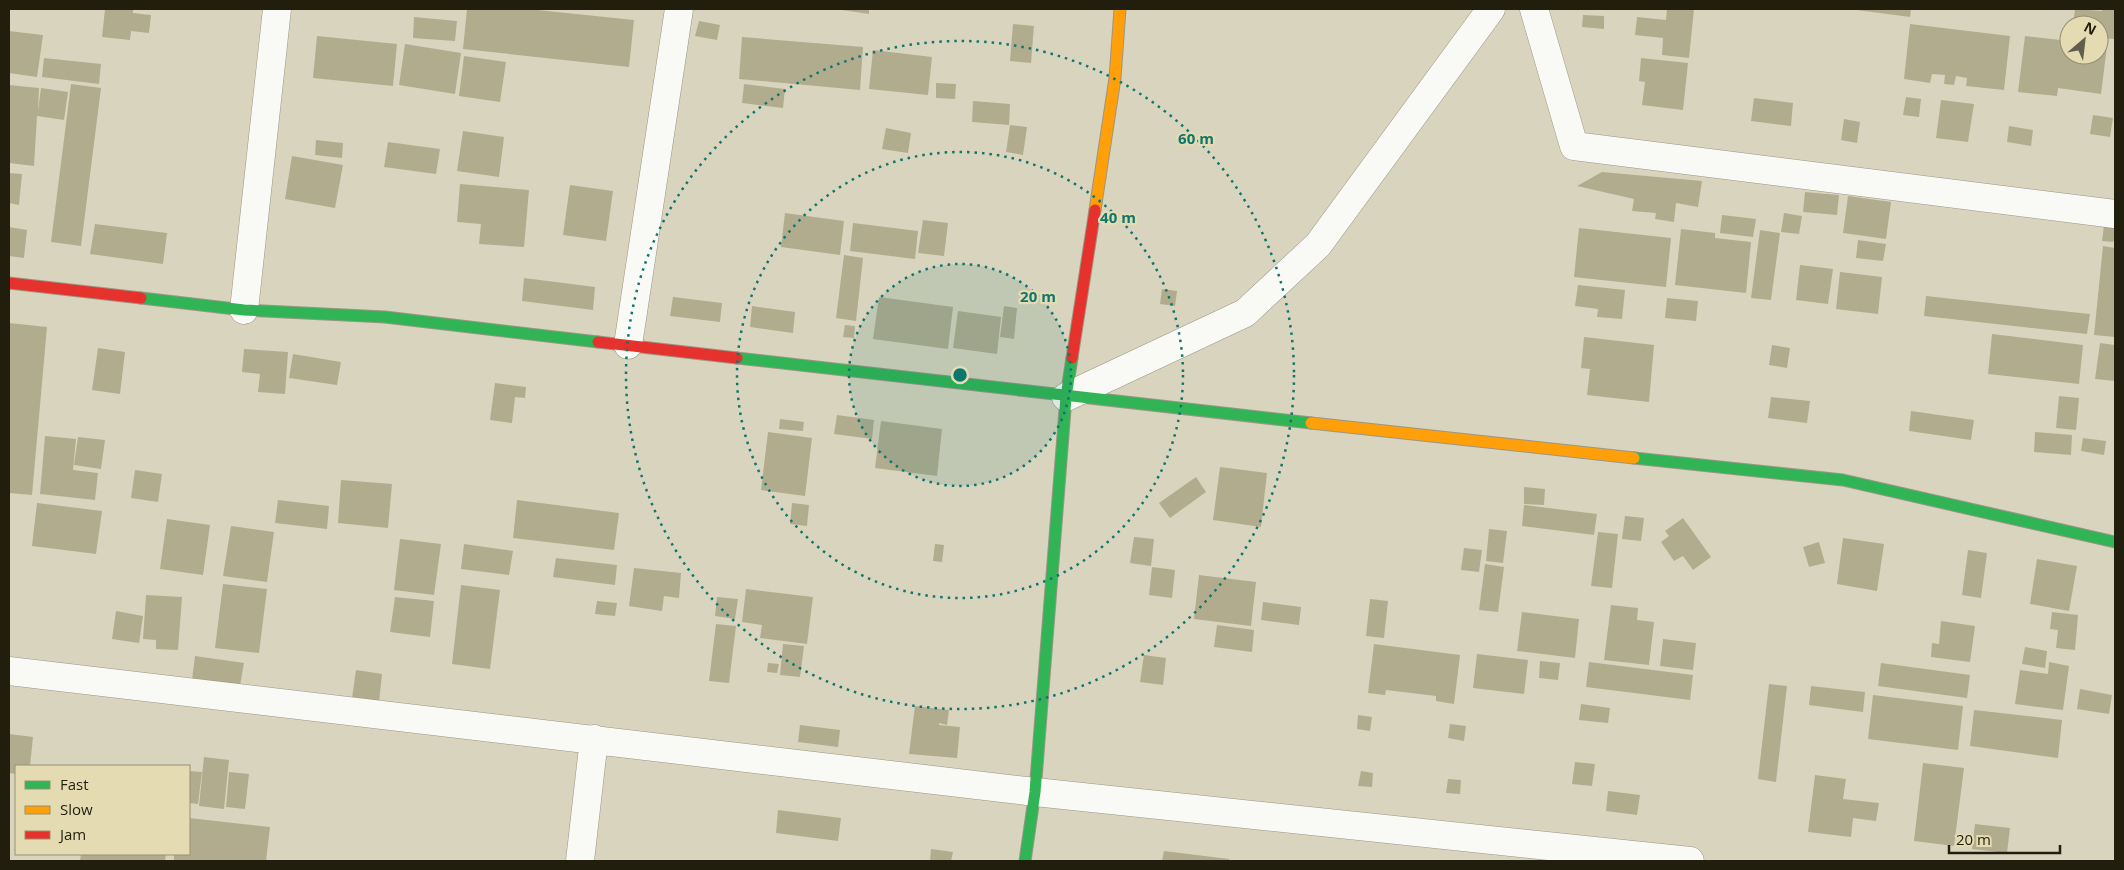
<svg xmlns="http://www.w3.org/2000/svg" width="2124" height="870" font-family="'Open Sans',sans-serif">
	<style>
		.building { fill: #b2ac8f }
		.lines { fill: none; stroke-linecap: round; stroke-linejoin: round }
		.street-casing { stroke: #9b9685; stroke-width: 29 }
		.fast-casing { stroke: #9b9685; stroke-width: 13 }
		.slow-casing { stroke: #9b9685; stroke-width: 13 }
		.jam-casing { stroke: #9b9685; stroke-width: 13 }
		.street { stroke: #f9f9f5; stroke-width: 28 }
		.fast { stroke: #30b455; stroke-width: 11 }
		.slow { stroke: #ff9f0a; stroke-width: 11 }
		.jam { stroke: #e5322d; stroke-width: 11 }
		.ring { fill: none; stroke: #0f766e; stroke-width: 2.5; stroke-dasharray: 2.5 5 }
		.centre { fill: #0f766e; stroke: #e5dbb2; stroke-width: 2.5 }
		.ring-label { font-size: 15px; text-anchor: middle; font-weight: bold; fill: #0f766e; stroke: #e5dbb2; stroke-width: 4.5; stroke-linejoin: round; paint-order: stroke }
	</style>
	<rect width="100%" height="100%" fill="#d9d4be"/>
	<path class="building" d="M 105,9 L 133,9 L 133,13 L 151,15 L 149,33 L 131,31 L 130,40 L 102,37 Z
		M 467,9 L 528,9 L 634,20 L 629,67 L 463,49 Z
		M 835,9 L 869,9 L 869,14 Z
		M 1667,9 L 1694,9 L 1689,58 L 1662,55 L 1663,38 L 1635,35 L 1637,17 L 1666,20 Z
		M 1849,9 L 1911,9 L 1910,17 Z
		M 2075,9 L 2102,11 L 2102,9 L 2115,9 L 2115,39 L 2099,38 L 2099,25 L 2073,25 Z
		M 1583,15 L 1604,16 L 1604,29 L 1582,27 Z
		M 414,17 L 457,21 L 455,41 L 413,38 Z
		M 699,21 L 720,25 L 717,40 L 695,36 Z
		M 1013,24 L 1034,26 L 1031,63 L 1010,61 Z
		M 1910,24 L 2010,36 L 2004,90 L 1966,86 L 1967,78 L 1956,76 L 1954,85 L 1944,84 L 1945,75 L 1932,74 L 1930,83 L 1904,79 Z
		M 9,31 L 43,35 L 37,77 L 9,73 Z
		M 317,36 L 397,44 L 393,86 L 313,78 Z
		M 2025,36 L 2069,41 L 2069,55 L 2099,55 L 2099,45 L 2107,46 L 2101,94 L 2058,88 L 2057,96 L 2018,92 Z
		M 742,37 L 863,47 L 860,90 L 739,79 Z
		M 405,44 L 461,53 L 455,94 L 399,85 Z
		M 873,50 L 932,57 L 928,95 L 869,89 Z
		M 464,56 L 506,62 L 500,102 L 459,96 Z
		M 44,58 L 101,64 L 99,84 L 42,77 Z
		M 1641,58 L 1688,63 L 1683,110 L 1642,105 L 1645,82 L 1639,81 Z
		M 936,83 L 956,84 L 955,99 L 936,98 Z
		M 71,84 L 101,88 L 81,246 L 51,242 Z
		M 744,84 L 785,89 L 783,108 L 742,103 Z
		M 9,85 L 39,88 L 38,111 L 41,88 L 68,92 L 64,120 L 37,116 L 34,166 L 9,163 Z
		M 1906,97 L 1921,99 L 1919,117 L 1903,115 Z
		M 1754,98 L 1793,103 L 1791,126 L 1751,121 Z
		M 1941,100 L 1974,104 L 1968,142 L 1936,138 Z
		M 973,101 L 1010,104 L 1009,125 L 972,122 Z
		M 2093,115 L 2113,118 L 2110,137 L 2090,134 Z
		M 1844,119 L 1860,122 L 1857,143 L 1841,140 Z
		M 1010,125 L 1027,127 L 1023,155 L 1006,152 Z
		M 2009,126 L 2033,130 L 2031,146 L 2007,142 Z
		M 886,128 L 911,133 L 908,153 L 882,149 Z
		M 463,131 L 504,137 L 499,177 L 457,171 Z
		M 316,140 L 343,143 L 342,158 L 315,155 Z
		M 388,142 L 440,149 L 436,174 L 384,167 Z
		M 292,156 L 343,165 L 335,208 L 285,199 Z
		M 1602,172 L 1702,181 L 1698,207 L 1676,203 L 1674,222 L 1655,219 L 1656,213 L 1632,211 L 1634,199 L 1577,186 Z
		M 9,173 L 22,174 L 19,205 L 9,203 Z
		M 460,184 L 529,190 L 524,247 L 479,244 L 481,224 L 457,222 Z
		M 570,185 L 613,191 L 606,241 L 563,235 Z
		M 1805,192 L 1839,195 L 1837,215 L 1803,212 Z
		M 1848,196 L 1891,202 L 1886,239 L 1843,233 Z
		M 785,213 L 844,221 L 840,255 L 781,247 Z
		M 1784,213 L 1802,216 L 1799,234 L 1781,232 Z
		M 1722,215 L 1756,219 L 1753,237 L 1720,233 Z
		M 923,220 L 948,223 L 944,256 L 918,253 Z
		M 853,223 L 918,231 L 915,259 L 850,251 Z
		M 95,224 L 167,233 L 163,264 L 90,254 Z
		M 2104,225 L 2115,226 L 2115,238 L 2113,242 L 2102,241 Z
		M 9,227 L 27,230 L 24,258 L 9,256 Z
		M 1579,228 L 1671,238 L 1666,287 L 1574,277 Z
		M 1681,229 L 1715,233 L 1715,238 L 1751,242 L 1746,293 L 1675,285 Z
		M 1760,230 L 1780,233 L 1771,300 L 1751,298 Z
		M 1858,240 L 1886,244 L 1883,261 L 1856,258 Z
		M 2103,246 L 2115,248 L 2115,337 L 2094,335 Z
		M 844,255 L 863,258 L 856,321 L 836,318 Z
		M 1800,265 L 1833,269 L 1828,304 L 1796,300 Z
		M 1840,272 L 1882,277 L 1878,314 L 1836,309 Z
		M 524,278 L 595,287 L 593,310 L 522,301 Z
		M 1578,285 L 1625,290 L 1622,319 L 1597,317 L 1598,309 L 1575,306 Z
		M 1162,289 L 1177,291 L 1175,306 L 1160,304 Z
		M 1926,296 L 2090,314 L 2087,334 L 1924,316 Z
		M 673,297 L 722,303 L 720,322 L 670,316 Z
		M 879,297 L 953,307 L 948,349 L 873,339 Z
		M 1667,298 L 1698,301 L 1696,321 L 1665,318 Z
		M 752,306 L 795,312 L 793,333 L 750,327 Z
		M 1004,306 L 1017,308 L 1014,339 L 1000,337 Z
		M 958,311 L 1001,317 L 997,354 L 953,348 Z
		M 9,323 L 47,327 L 32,495 L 9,493 Z
		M 845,325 L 855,326 L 854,338 L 843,337 Z
		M 1992,334 L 2083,345 L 2079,384 L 1988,374 Z
		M 1584,337 L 1654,345 L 1649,402 L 1587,395 L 1590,369 L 1581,368 Z
		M 2100,343 L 2115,345 L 2115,381 L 2095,379 Z
		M 1772,345 L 1790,348 L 1787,368 L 1769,365 Z
		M 98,348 L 125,352 L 120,394 L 92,390 Z
		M 244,349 L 288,352 L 285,394 L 258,392 L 260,374 L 242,372 Z
		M 293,354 L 341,362 L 337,385 L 289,378 Z
		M 495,383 L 526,387 L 525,398 L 515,397 L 512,423 L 490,420 Z
		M 2059,396 L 2079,398 L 2076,430 L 2056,428 Z
		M 1771,397 L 1810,401 L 1807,423 L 1768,418 Z
		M 1911,411 L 1974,420 L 1971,440 L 1909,431 Z
		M 837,415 L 874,420 L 872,439 L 834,434 Z
		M 780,419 L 804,422 L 803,431 L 779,429 Z
		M 881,421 L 942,429 L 937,476 L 875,468 Z
		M 768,432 L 812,438 L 805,496 L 761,490 Z
		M 2035,432 L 2072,435 L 2071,455 L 2034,452 Z
		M 45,436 L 76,439 L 73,470 L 98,473 L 95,500 L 40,494 Z
		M 78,437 L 105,440 L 101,469 L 74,465 Z
		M 2083,438 L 2106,441 L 2104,455 L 2081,451 Z
		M 1220,467 L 1267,473 L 1261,527 L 1213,520 Z
		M 135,470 L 162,474 L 158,502 L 131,498 Z
		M 1196,477 L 1206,492 L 1170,518 L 1159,503 Z
		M 341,480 L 392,484 L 388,528 L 338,523 Z
		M 1524,487 L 1545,489 L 1544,505 L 1524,504 Z
		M 278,500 L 329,506 L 327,529 L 275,523 Z
		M 517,500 L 619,513 L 614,550 L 513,538 Z
		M 37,503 L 102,511 L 96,554 L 32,546 Z
		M 792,503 L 809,505 L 807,526 L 790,524 Z
		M 1524,505 L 1597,514 L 1594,535 L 1522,526 Z
		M 1625,516 L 1644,518 L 1641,541 L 1622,539 Z
		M 1683,518 L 1711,557 L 1693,570 L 1683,556 L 1674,561 L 1661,542 L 1669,536 L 1665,531 Z
		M 167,519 L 210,525 L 203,575 L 160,569 Z
		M 231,526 L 274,532 L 267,582 L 223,576 Z
		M 1489,529 L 1507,531 L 1503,563 L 1486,561 Z
		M 1598,532 L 1618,534 L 1612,588 L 1591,586 Z
		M 1134,537 L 1154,539 L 1151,566 L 1130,563 Z
		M 1843,538 L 1884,544 L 1877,591 L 1837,584 Z
		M 400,539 L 441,544 L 434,595 L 394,590 Z
		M 1819,542 L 1825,563 L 1809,567 L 1803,547 Z
		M 464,544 L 513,551 L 509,575 L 461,569 Z
		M 935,544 L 944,545 L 942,562 L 933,561 Z
		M 1464,548 L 1482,550 L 1479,572 L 1461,570 Z
		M 1968,550 L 1987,553 L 1981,598 L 1962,595 Z
		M 556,558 L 617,565 L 615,585 L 553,577 Z
		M 2037,559 L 2077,566 L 2069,611 L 2030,604 Z
		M 1485,564 L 1504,567 L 1498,612 L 1479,610 Z
		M 1152,567 L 1175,570 L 1172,598 L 1149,595 Z
		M 634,568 L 681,573 L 679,598 L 664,596 L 662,611 L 629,606 Z
		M 1199,575 L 1256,582 L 1251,626 L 1194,619 Z
		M 223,584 L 267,589 L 259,653 L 215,648 Z
		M 461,585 L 500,590 L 490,669 L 452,664 Z
		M 746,589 L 813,597 L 807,644 L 760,638 L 762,625 L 742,622 Z
		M 146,595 L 182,597 L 178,650 L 156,649 L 156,640 L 143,639 Z
		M 395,597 L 434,601 L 430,637 L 390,632 Z
		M 717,597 L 738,599 L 735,619 L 715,616 Z
		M 1370,599 L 1388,601 L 1384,638 L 1366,636 Z
		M 597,601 L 617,603 L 615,616 L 595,614 Z
		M 1263,602 L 1301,607 L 1299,625 L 1261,620 Z
		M 1611,605 L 1638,608 L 1637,620 L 1654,622 L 1649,665 L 1604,660 Z
		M 116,611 L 143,616 L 139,643 L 112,639 Z
		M 1522,612 L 1579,619 L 1575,658 L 1517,651 Z
		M 2052,612 L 2078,615 L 2075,650 L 2056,648 L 2058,630 L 2050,629 Z
		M 1941,621 L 1975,626 L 1970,662 L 1931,657 L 1932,643 L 1939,644 Z
		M 716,624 L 736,626 L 729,683 L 709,681 Z
		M 1217,625 L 1254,630 L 1252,652 L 1214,647 Z
		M 1663,639 L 1696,643 L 1693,670 L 1660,666 Z
		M 783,644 L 804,646 L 800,677 L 780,675 Z
		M 1374,644 L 1460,655 L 1454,704 L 1436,701 L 1436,696 L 1386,690 L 1385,695 L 1368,693 Z
		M 2025,647 L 2047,651 L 2045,668 L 2022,664 Z
		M 1477,654 L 1528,660 L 1524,694 L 1473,688 Z
		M 1144,655 L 1166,658 L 1163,685 L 1140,682 Z
		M 195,656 L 244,663 L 240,686 L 192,680 Z
		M 1540,661 L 1560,663 L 1558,680 L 1539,678 Z
		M 1589,662 L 1693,675 L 1690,700 L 1586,687 Z
		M 2049,662 L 2069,666 L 2063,710 L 2015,704 L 2020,670 L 2048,674 Z
		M 768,663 L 779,664 L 777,673 L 767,672 Z
		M 1881,663 L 1970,675 L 1967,698 L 1878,686 Z
		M 356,670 L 382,674 L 379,702 L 352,698 Z
		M 1769,684 L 1787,686 L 1776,782 L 1758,779 Z
		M 1811,686 L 1865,692 L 1863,712 L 1809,705 Z
		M 2080,689 L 2112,695 L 2109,714 L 2077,709 Z
		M 1873,695 L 1963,706 L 1958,750 L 1868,739 Z
		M 1581,704 L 1610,708 L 1608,723 L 1579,720 Z
		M 915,706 L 949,710 L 947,725 L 939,723 L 939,725 L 960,727 L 957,758 L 909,754 Z
		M 1974,710 L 2062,720 L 2058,758 L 1970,746 Z
		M 1358,715 L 1372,717 L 1370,731 L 1357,729 Z
		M 1450,724 L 1466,726 L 1464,741 L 1448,738 Z
		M 800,725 L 840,730 L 838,747 L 798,742 Z
		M 9,734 L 33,737 L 30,766 L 16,766 L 16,774 L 9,773 Z
		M 204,757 L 229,760 L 224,809 L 199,806 Z
		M 1575,762 L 1595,764 L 1592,786 L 1572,784 Z
		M 1923,763 L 1964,768 L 1954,846 L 1914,841 Z
		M 189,771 L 202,772 L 198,804 L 189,803 Z
		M 1361,771 L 1373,773 L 1372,787 L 1358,786 Z
		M 229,772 L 249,774 L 245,809 L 226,807 Z
		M 1815,775 L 1846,779 L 1843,799 L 1879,803 L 1876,821 L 1853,818 L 1851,837 L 1808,832 Z
		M 1448,779 L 1461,780 L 1460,794 L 1446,793 Z
		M 1608,791 L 1640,795 L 1637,815 L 1606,811 Z
		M 778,810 L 841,818 L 838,841 L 776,833 Z
		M 189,818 L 270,827 L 266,861 L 174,861 L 174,854 L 189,854 Z
		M 1975,824 L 2010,828 L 2007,853 L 1972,849 Z
		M 931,849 L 953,852 L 951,861 L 930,861 Z
		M 1164,851 L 1229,859 L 1229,861 L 1162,861 Z
		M 81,854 L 166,854 L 165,861 L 80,861 Z"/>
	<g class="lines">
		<defs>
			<path id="street" d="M 1534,9 L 1574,146 L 2115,214
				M 244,310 L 277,9
				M 628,345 L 679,9
				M 1066,397 L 1245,313 L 1318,245 L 1491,9
				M 9,671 L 1035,792 L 1690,861
				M 580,861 L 594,739"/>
			<path id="fast" d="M 141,298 L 244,310 L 385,317 L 598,342
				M 737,358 L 1311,423
				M 1634,458 L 1843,480 L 2115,542
				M 1025,861 L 1035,792 L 1066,397 L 1072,358"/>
			<path id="slow" d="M 1095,210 L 1115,78 L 1120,9
				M 1311,423 L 1634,458"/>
			<path id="jam" d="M 9,283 L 141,298
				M 598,342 L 737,358
				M 1072,358 L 1095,210"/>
		</defs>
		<use href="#street" class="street-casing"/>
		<use href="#fast" class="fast-casing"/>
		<use href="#slow" class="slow-casing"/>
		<use href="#jam" class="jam-casing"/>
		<use href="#street" class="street"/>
		<use href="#fast" class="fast"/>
		<use href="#slow" class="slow"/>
		<use href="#jam" class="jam"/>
	</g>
	<circle cx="960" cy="375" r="111" fill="#0f766e" fill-opacity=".12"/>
	<g class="ring">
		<circle cx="960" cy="375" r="111"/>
		<circle cx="960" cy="375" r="223"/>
		<circle cx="960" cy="375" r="334"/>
	</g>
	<circle cx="960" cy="375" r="8" class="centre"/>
	<g class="ring-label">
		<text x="1196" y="144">60 m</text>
		<text x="1118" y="223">40 m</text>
		<text x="1038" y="302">20 m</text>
	</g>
	<rect width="2124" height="870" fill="none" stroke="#221e0e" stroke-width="20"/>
	<rect x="15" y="765" width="175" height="90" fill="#e5dbb2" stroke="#978f70"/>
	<rect x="25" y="781" width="25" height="8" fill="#30b455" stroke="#978f70"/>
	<text x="60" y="790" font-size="15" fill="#221e0e">Fast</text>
	<rect x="25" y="806" width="25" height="8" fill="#ff9f0a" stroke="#978f70"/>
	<text x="60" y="815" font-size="15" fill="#221e0e">Slow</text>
	<rect x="25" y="831" width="25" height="8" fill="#e5322d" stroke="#978f70"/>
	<text x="60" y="840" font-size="15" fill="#221e0e">Jam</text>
	<g transform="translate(2084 40) rotate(28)"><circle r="24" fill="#e5dbb2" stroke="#978f70"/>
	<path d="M0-4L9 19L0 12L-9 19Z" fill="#625e4c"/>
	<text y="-8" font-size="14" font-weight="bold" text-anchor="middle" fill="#221e0e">N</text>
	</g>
	<path d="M1949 845v8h111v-8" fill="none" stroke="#221e0e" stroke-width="2.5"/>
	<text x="1956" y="845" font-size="15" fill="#221e0e" stroke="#e5dbb2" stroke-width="4" paint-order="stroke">20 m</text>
</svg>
